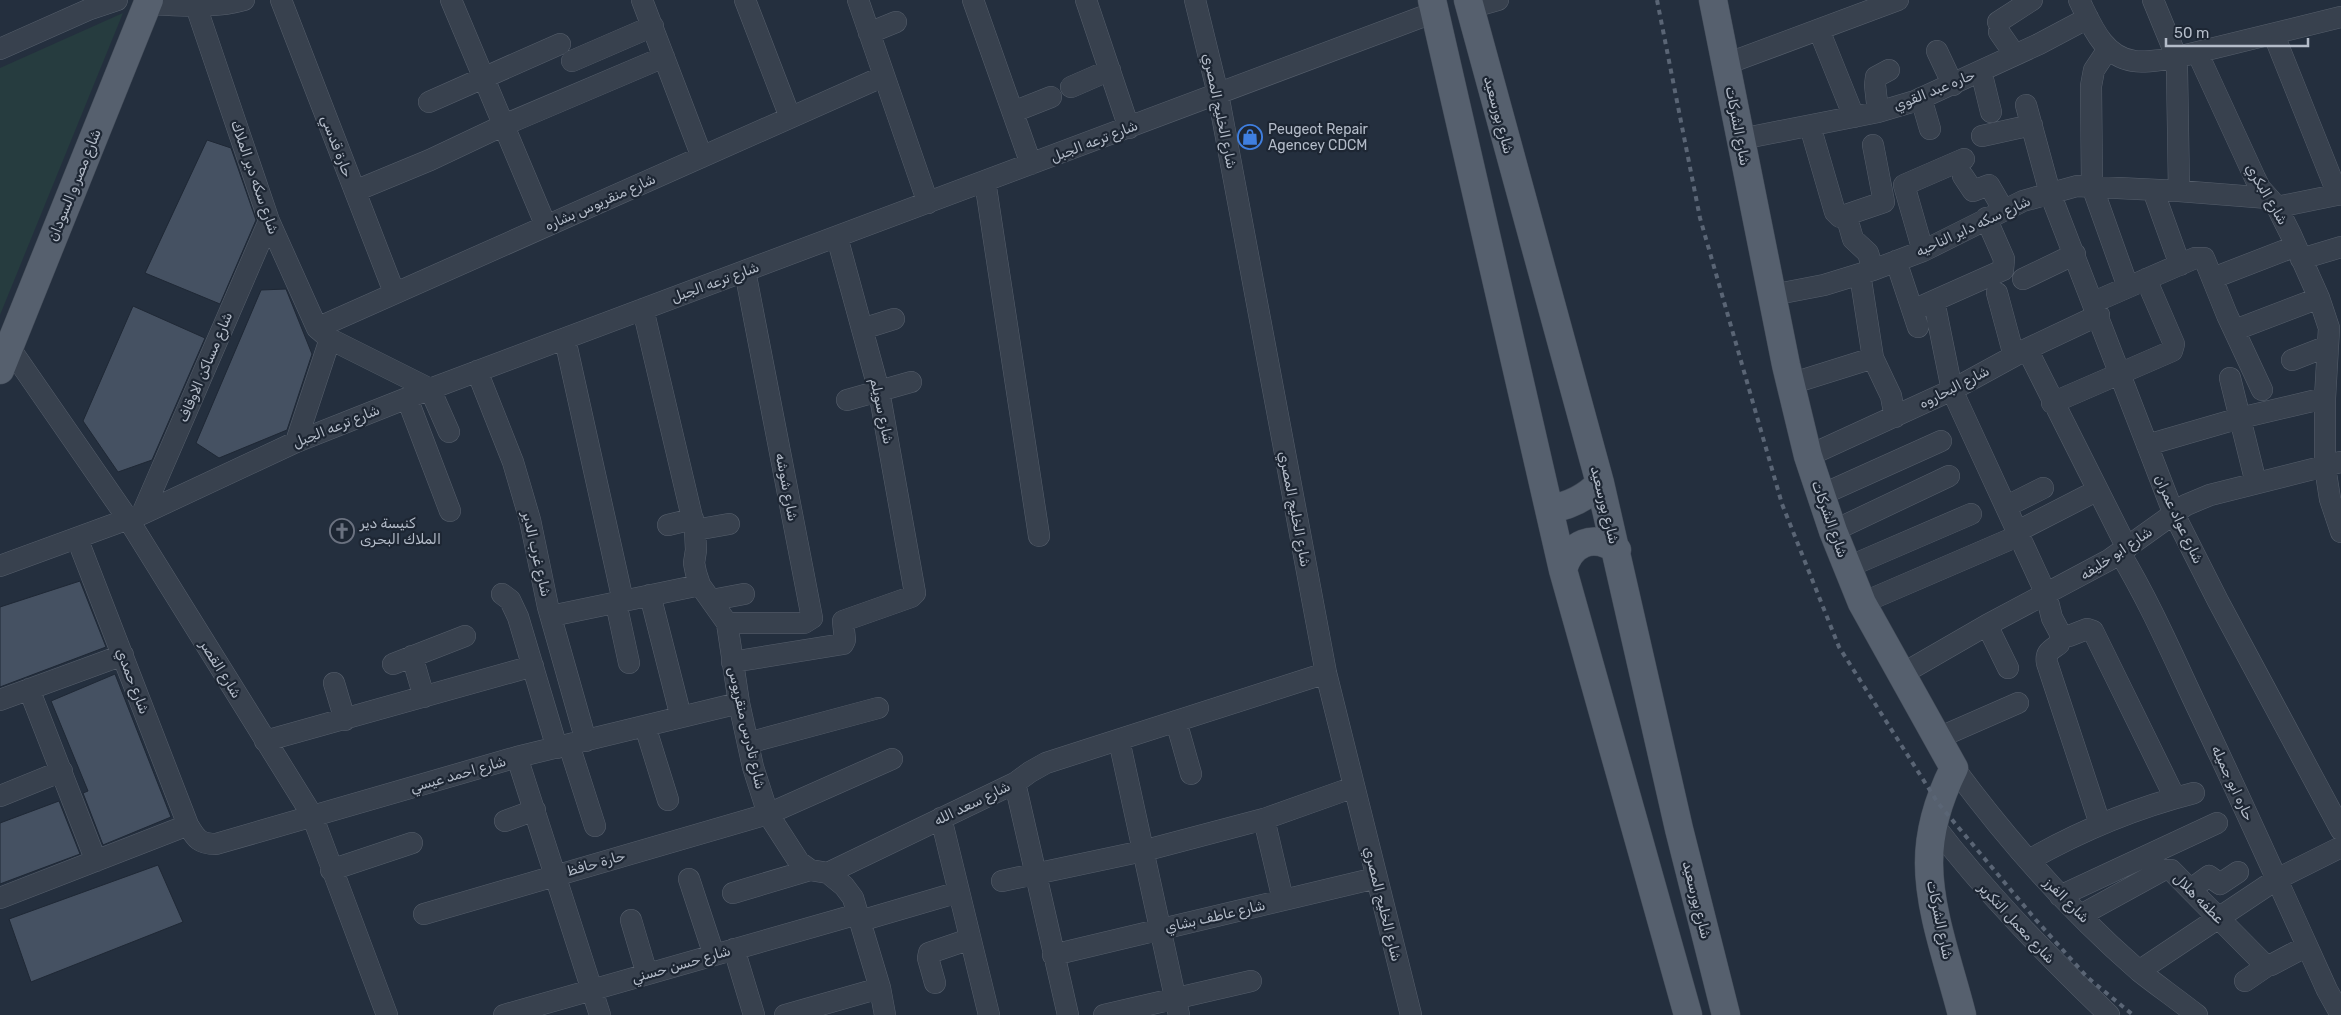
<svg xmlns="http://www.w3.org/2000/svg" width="2341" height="1015" font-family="Rubik,Cairo,sans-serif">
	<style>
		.green { fill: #263c3f }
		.building { fill: #455162; stroke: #1f2835 }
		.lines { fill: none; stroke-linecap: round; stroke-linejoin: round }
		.minor-casing { stroke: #565f6c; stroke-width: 22 }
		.major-casing { stroke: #414a57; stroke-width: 29 }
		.minor { stroke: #38414e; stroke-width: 21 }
		.major { stroke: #56606e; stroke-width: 28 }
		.rail { stroke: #5a6575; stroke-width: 4; stroke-dasharray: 5 5; stroke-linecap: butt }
		.labels { text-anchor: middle; stroke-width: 4.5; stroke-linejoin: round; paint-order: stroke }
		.street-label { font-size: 14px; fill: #b4bcc9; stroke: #1d2633 }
		.poi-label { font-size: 14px; fill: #b4bcc9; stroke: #1d2633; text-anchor: start }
	</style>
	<rect width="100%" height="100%" fill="#242f3e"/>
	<path class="green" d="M 123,13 L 0,315 L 0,68 Z"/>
	<path class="building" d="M 207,140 L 231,148 L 256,220 L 220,304 L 145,273 Z
		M 286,289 L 312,354 L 287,430 L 219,458 L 196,443 L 261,290 Z
		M 133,306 L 205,338 L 152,460 L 118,472 L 83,421 Z
		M 80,581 L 106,647 L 0,687 L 0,607 Z
		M 115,674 L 171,817 L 103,845 L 83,793 L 88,791 L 51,701 Z
		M 59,801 L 80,854 L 0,884 L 0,823 Z
		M 158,865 L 183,922 L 31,982 L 9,919 Z"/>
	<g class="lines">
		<defs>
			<path id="minor" d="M 281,0 L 394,292
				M 451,0 L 546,226
				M 642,0 L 702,157
				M 745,0 L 790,117
				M 858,0 L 928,203
				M 973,0 L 1031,164
				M 1086,0 L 1129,128
				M 1195,0 L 1218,94 L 1326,673 L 1411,1015
				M 2079,0 C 2091,24 2103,57 2134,61 C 2144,63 2158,60 2169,59 L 2174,57 L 2174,51 L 2153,0
				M 147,4 C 179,5 213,9 244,0
				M 196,6 L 269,221 L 317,328 L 330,339 L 430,389 L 449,432
				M 1470,8 L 1498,0
				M 1998,22 L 2032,0
				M 1819,30 L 1854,117
				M 1999,32 L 2015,55
				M 869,33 L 896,22
				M 2274,35 L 2338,195
				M 0,49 L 90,9 L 117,0
				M 2108,49 L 2094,70 L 2091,86 L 2092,186 L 2128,287
				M 1937,51 L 1953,85
				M 2198,54 L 2255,178 L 2260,188 L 2277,207 L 2291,235 L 2319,298 L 2329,328 L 2325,398 L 2325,467 L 2330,499 L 2341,532
				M 2186,55 L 2341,17
				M 2172,58 L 2177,69 L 2179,191
				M 572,61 L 653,26
				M 1726,64 L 1898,0
				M 1981,71 L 1991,112
				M 1071,87 L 1110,70
				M 1921,98 L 1930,129
				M 429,102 L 560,44
				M 2026,105 L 2050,193 L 2173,512 L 2218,601 L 2341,830
				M 1013,112 L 1051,97
				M 1878,112 L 1875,85 L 1876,77 L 1889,70
				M 1810,126 L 1835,212 L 1840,217 L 1884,202 L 1873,145
				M 1982,136 L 2032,125
				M 1741,139 L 1878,112 L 1915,101 L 2039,44 L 2088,18
				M 1963,176 L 1973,191 L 1989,185 L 2003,209
				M 985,181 L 1039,536
				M 2153,190 L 2180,265
				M 355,191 L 430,160 L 504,125 L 664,57
				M 2277,207 L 2341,194
				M 1846,215 L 1853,239 L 1868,253 L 1873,270
				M 1923,251 L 1904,185 L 1964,159
				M 2301,259 L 2341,247
				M 1896,261 L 1918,327
				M 1860,274 L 1873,358 L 1891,396 L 1895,417
				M 2213,278 L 2296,246
				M 2023,279 L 2075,254
				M 1997,293 L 2014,356
				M 1772,295 L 1824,285 L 1873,270 L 1923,251 L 2023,201 L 2077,186 L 2179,191 L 2268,198
				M 1934,301 L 1952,390 L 2046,594 L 2052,618 L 2061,635 L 2059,644 C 2051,650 2045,652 2047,663 L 2100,824
				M 2094,302 L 2195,258 L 2204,258 L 2227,315 L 2262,390
				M 643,309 L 695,530 L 696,550 L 694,563 L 696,573 L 700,585 L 727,623 L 739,703 L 753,767 L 768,814 L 799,862 L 810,870 L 828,873 L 844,886 L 853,898 L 880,988 L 885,1015
				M 1913,310 L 2003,270 L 2004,259 L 1986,218
				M 317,328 L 884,76
				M 862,329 L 894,319
				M 2235,330 L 2319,298
				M 565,339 L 623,601
				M 9,347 L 128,519 L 312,815 L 387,1015
				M 2027,349 L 2127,548
				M 2292,360 L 2328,346
				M 477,371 L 513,462 L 530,520 L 548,607 L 586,741
				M 2230,378 L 2256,483
				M 1790,384 L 1873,358
				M 407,398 L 450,511
				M 847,400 L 911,382
				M 2052,403 L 2172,351 L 2174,344 L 2146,279
				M 296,442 L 330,339
				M 2147,445 L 2240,418 L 2325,398
				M 1808,456 L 1952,390 L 2027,349 L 2099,315
				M 1821,495 L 1941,441
				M 2007,506 L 2043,488
				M 142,514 L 269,221
				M 668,525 L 693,519
				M 695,530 L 729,524
				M 1833,531 L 1949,476
				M 2018,531 L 2096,491
				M 77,538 L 188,825 C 196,839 200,844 216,844 L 517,757 L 739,703
				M 2120,553 C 2149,601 2172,654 2196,705 C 2241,799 2284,895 2327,990 L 2341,1015
				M 0,566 L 142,514 L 296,442 L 430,389 L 1435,12
				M 1848,567 L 1971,514
				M 502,594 L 510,600 L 518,617 L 557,748
				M 650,595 L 681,717
				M 712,600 L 744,594
				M 616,603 L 629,663
				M 1862,603 L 2020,535
				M 551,616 L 700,585
				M 727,623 L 804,623 L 812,618 L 745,271
				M 1987,625 L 2008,668
				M 2061,635 L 2069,636 L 2087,629 L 2093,631 L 2175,798
				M 412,656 L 424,697
				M 732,662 L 843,644 L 845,640 L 843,621 L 911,597 L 915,593 L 879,391 L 837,237
				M 393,664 L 465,636
				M 1902,674 L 1987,625 L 2109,560 L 2186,505 L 2210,495 L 2341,462
				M 334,683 L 345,720
				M 29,689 L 96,861
				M 0,700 L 123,655
				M 1176,721 L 1191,774
				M 645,726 L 668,800
				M 1938,738 L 2018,703
				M 1119,740 L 1179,1015
				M 265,741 L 533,666
				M 748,743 L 878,708
				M 569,745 L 595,826
				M 517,757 L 600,1015
				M 1954,768 C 2008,841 2070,911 2139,971 C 2158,986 2178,1000 2197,1015
				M 1015,783 L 1068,1015
				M 0,796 L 62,771
				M 941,818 L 989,1015
				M 1264,819 L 1283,900
				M 505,821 L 535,810
				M 1933,824 C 1986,893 2046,954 2109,1015
				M 2029,860 C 2082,830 2135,808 2194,793
				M 331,870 L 412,843
				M 828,873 L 1015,783 L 1030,772 L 1046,763 L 1326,673
				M 689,879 L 714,955
				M 1002,881 L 1143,851 L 1264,819 L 1354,787
				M 2191,889 L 2209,876 L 2220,884 L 2238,872
				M 733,893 L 810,870
				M 2060,896 L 2217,823
				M 0,898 L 188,825
				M 424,914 L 768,814 L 892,759
				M 2081,915 L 2163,870 L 2171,870 L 2264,964 L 2271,965 L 2307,946
				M 631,920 L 647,974
				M 860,921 L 959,892
				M 734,949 L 754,1015
				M 1053,955 L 1376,878
				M 2139,971 L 2277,879 L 2341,847
				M 2245,981 L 2267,966
				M 935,983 L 928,958 L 929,953 L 970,939
				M 504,1015 L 858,914
				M 785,1015 L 880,988
				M 1104,1015 L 1251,981"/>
			<path id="major" d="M 1432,0 L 1563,570 L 1688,1015
				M 1468,0 L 1600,483 L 1679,829 L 1726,1015
				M 1713,0 L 1786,365 L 1808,456 L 1833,531 L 1862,603 L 1954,768 C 1939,798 1929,829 1929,863 C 1929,912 1950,967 1962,1015
				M 0,370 L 149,0
				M 1549,509 C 1570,506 1586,498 1600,483
				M 1563,570 C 1570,543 1593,533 1617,550"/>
		</defs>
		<use href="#minor" class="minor-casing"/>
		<use href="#major" class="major-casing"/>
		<use href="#minor" class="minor"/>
		<use href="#major" class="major"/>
		<path class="rail" d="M 1657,0 L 1700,218 L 1782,504 L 1839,647 L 1938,803 L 2036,920 L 2087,977 L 2133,1015"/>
	</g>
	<defs>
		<symbol id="shop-ring" viewBox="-11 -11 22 22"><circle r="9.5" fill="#1d2633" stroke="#3f7fe0" stroke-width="1.5"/><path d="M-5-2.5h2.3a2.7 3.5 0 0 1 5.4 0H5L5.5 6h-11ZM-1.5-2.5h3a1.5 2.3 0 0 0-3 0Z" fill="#3f7fe0"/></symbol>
		<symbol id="church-ring" viewBox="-11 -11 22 22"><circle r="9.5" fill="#1d2633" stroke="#6b7280" stroke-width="1.5"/><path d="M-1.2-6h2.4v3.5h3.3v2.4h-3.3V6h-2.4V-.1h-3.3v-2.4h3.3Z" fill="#6b7280"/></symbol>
	</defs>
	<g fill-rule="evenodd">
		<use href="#shop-ring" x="1236" y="123" width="28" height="28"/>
		<use href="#church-ring" x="328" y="517" width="28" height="28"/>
	</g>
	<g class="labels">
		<g class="street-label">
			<text transform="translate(1934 90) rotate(-22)" y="5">حاره عبد القوي</text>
			<text transform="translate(1220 111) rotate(78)" y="5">شارع الخليج المصري</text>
			<text transform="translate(1499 115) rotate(75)" y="5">شارع بورسعيد</text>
			<text transform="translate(1738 126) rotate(79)" y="5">شارع الشركات</text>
			<text transform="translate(1094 141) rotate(-21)" y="5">شارع ترعه الجبل</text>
			<text transform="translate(337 146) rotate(69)" y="5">حارة قدسي</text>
			<text transform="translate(255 177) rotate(71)" y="5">شارع سكه دير الملاك</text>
			<text transform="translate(74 185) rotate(-68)" y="5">شارع مصر و السودان</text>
			<text transform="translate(2267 194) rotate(59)" y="5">شارع البكري</text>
			<text transform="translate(600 202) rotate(-24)" y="5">شارع منقريوس بشاره</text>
			<text transform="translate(1973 226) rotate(-25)" y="5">شارع سكه داير الناحيه</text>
			<text transform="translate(715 282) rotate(-20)" y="5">شارع ترعه الجبل</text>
			<text transform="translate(205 367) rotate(-67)" y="5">شارع مساكن الاوقاف</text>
			<text transform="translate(1954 387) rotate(-27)" y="5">شارع البحاروه</text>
			<text transform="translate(882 411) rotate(78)" y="5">شارع سويلم</text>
			<text transform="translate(336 426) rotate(-22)" y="5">شارع ترعه الجبل</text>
			<text transform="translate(787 487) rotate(79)" y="5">شارع شوشه</text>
			<text transform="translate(1605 505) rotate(76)" y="5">شارع بورسعيد</text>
			<text transform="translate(1295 509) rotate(79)" y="5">شارع الخليج المصري</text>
			<text transform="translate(1830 519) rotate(70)" y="5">شارع الشركات</text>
			<text transform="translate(2179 519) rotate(65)" y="5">شارع عواد عمران</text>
			<text transform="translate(2116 553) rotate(-34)" y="5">شارع ابو خليفه</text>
			<text transform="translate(537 554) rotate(77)" y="5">شارع غرب الدير</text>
			<text transform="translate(221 669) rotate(58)" y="5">شارع القصر</text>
			<text transform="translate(133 681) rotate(69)" y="5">شارع حمدي</text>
			<text transform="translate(747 728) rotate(77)" y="5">شارع تادرس منقريوس</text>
			<text transform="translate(458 774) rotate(-16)" y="5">شارع احمد عيسي</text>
			<text transform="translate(2233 783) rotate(65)" y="5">حاره ابو جميله</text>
			<text transform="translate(972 803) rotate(-26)" y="5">شارع سعد الله</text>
			<text transform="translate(596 863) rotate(-16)" y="5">حارة حافظ</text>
			<text transform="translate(2199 898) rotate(45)" y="5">عطفه هلال</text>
			<text transform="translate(1697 900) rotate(76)" y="5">شارع بورسعيد</text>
			<text transform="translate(2067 900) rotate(45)" y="5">شارع الفرز</text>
			<text transform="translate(1383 904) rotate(76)" y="5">شارع الخليج المصري</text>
			<text transform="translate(1215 916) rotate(-13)" y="5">شارع عاطف بشاي</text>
			<text transform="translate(1940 920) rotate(78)" y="5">شارع الشركات</text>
			<text transform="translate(2017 923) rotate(47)" y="5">شارع معمل التكرير</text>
			<text transform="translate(681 964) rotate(-16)" y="5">شارع حسن حسني</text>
		</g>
		<g class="poi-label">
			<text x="1268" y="134">Peugeot Repair<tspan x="1268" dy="16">Agencey CDCM</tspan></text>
			<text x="360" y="528">كنيسة دير<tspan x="360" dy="16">الملاك البحرى</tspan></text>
		</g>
	</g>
	<path d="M2166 38v8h142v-8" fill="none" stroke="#b4bcc9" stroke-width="2.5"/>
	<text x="2174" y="38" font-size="15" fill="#b4bcc9" stroke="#1d2633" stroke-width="4" paint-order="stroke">50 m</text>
</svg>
